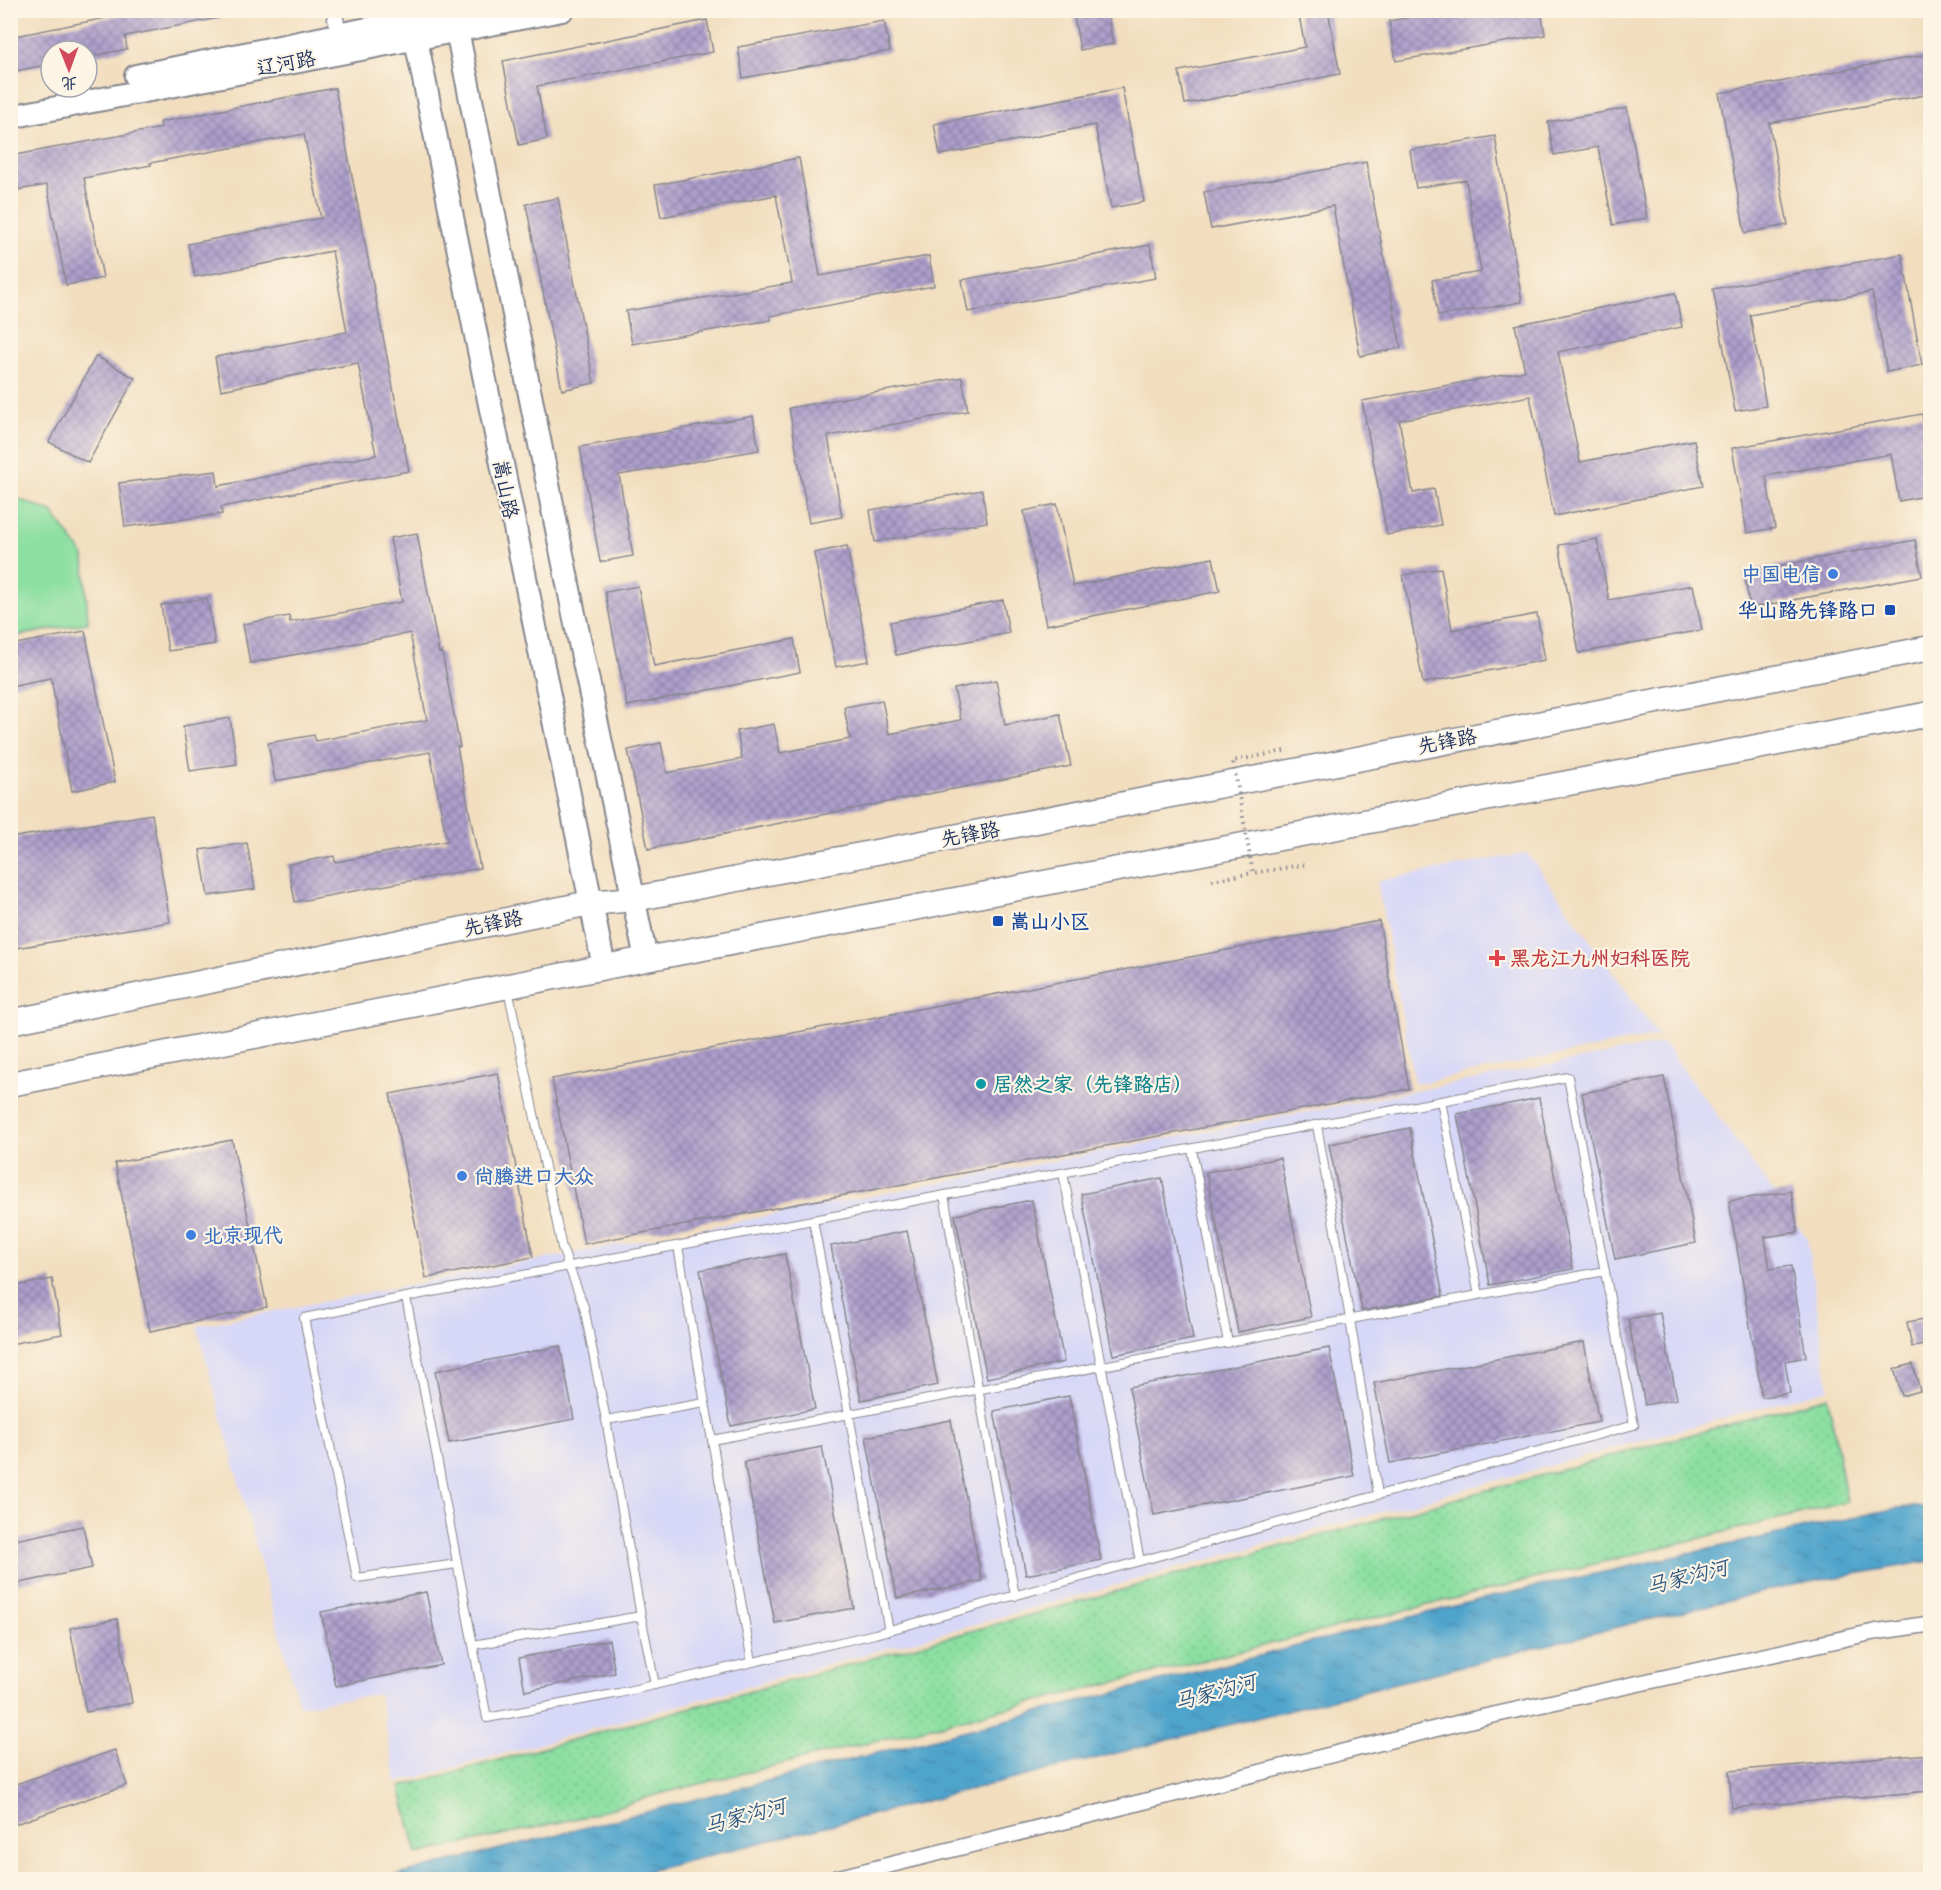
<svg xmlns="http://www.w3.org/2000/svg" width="1941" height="1890" font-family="Dekko,'LXGW WenKai TC',sans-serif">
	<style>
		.built { fill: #d7d7f8 }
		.park { fill: url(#park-dots); stroke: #548780; stroke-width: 1.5 }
		.garden { fill: #8cdfa1; stroke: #548780; stroke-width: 1.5 }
		.water { fill: url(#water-ripples); stroke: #366a95; stroke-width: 1.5 }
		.building { fill: url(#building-cross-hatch) }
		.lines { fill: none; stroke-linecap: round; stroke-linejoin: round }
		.lane-casing { stroke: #86868e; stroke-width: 10 }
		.street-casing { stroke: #86868e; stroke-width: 18 }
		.secondary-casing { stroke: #86868e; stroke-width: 26 }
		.primary-casing { stroke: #86868e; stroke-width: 27 }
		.path { stroke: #86868e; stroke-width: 4; stroke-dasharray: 1.5 4.5; stroke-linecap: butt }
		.lane { stroke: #fff; stroke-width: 8 }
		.street { stroke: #fff; stroke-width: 15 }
		.secondary { stroke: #fff; stroke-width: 22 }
		.primary { stroke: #fff; stroke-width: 24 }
		.path-bridge { stroke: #86868e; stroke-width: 4; stroke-dasharray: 1.5 4.5; stroke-linecap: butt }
		.shop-dot { fill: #3f7fe0; stroke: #fcf5e5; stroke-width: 2 }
		.transit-dot { fill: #1a4fb4; stroke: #fcf5e5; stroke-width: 2 }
		.health-dot { fill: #e0444e; stroke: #fcf5e5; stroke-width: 2 }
		.culture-dot { fill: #0f9aa8; stroke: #fcf5e5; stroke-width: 2 }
		.labels { text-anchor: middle; stroke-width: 4.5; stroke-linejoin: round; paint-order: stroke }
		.street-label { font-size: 20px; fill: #1b2f5e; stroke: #fcf5e5 }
		.shop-label { font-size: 20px; font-weight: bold; fill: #366cbe; stroke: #fcf5e5; text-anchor: start }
		.transit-label { font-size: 20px; font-weight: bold; fill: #164399; stroke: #fcf5e5; text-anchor: end }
		.health-label { font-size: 20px; font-weight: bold; fill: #be3a42; stroke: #fcf5e5; text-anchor: start }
		.culture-label { font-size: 20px; font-weight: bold; fill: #0d838f; stroke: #fcf5e5; text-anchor: start }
		.water-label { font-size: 21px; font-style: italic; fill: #2e5884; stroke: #fcf5e5 }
	</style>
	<defs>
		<pattern id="park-dots" width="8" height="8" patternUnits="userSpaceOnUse" patternTransform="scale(1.5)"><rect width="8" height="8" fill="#8cdfa1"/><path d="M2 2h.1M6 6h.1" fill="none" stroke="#78c08d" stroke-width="1.8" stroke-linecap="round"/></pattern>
		<pattern id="water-ripples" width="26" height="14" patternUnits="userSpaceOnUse" patternTransform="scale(1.5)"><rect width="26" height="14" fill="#50a4cc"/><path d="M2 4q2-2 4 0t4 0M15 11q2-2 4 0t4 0" fill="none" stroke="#4286a9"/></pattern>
		<pattern id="building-cross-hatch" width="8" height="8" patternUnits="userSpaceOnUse" patternTransform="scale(1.5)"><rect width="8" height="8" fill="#ad9ecb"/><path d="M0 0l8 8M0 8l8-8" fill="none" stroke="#8c81a8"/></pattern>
	</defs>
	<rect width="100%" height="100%" fill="#fcf5e5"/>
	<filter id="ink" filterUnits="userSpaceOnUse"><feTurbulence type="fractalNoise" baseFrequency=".0167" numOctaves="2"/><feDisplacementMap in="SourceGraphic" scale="12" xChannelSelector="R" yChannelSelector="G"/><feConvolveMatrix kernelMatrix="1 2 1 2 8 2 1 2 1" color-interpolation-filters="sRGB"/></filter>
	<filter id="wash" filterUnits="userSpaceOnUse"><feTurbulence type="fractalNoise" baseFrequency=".008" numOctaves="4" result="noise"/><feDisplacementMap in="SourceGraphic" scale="24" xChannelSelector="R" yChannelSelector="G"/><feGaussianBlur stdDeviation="1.35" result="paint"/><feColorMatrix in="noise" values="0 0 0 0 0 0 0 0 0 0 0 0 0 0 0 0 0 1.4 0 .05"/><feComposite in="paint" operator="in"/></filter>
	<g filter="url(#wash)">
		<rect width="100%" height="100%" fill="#f2debf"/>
		<path class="built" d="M 1527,853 L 1658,1035 L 1415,1084 L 1377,881 Z
			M 1664,1043 L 1807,1238 L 1829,1389 L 397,1783 L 379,1694 L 299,1706 L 197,1326 Z"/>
		<path class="park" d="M 1828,1397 L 1847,1502 L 659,1794 L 583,1817 L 417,1854 L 400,1787 Z"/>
		<path class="garden" d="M 11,496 L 52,512 L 84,556 L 88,623 L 11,637 Z"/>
		<path class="water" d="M 1930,1506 L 1930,1561 L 1793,1585 L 1634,1623 L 616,1879 L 382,1879 L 1490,1597 L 1897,1508 Z"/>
		<g id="blocks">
			<path class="building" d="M 130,10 L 218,10 L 219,18 L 125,36 L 127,49 L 87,57 L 87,51 L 51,51 L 51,64 L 10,72 L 10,37 L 131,13 Z
				M 1073,10 L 1107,10 L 1113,44 L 1080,50 Z
				M 1298,10 L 1328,10 L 1340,74 L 1185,104 L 1179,71 L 1305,47 Z
				M 1449,10 L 1541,10 L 1545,35 L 1396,61 L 1389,21 Z
				M 707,20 L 713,52 L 537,86 L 547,139 L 519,145 L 503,61 Z
				M 884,21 L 890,51 L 743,78 L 738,47 Z
				M 1930,54 L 1930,94 L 1769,123 L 1788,225 L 1745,233 L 1719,93 Z
				M 335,88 L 409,471 L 221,507 L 222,514 L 125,527 L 119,483 L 216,471 L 218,486 L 376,455 L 358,363 L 221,390 L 215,357 L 347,332 L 332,251 L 195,277 L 188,244 L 321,218 L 304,134 L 150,163 L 151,165 L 84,178 L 103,278 L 66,285 L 47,185 L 10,191 L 10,156 L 161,128 L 160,122 Z
				M 1122,88 L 1144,202 L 1111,208 L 1095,125 L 940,155 L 934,124 Z
				M 1627,108 L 1647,218 L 1613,225 L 1598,147 L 1554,155 L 1548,122 Z
				M 1495,136 L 1522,302 L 1438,316 L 1432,280 L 1481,272 L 1466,180 L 1416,188 L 1410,150 Z
				M 799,158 L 820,276 L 929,256 L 934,286 L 770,316 L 771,320 L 632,344 L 626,311 L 792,283 L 776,195 L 661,217 L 655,185 Z
				M 1366,162 L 1401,348 L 1360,356 L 1333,206 L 1211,229 L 1204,192 Z
				M 558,198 L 594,383 L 562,390 L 526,204 Z
				M 1150,245 L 1156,278 L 968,312 L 962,280 Z
				M 1902,254 L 1922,365 L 1887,372 L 1872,292 L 1750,315 L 1766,406 L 1735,411 L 1713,289 Z
				M 1675,293 L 1682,327 L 1558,352 L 1580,462 L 1694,440 L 1703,486 L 1554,516 L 1530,396 L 1399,420 L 1413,493 L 1434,489 L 1441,525 L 1387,535 L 1362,401 L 1525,371 L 1515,325 Z
				M 96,356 L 135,378 L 88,463 L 49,442 Z
				M 962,377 L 968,411 L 828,436 L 842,517 L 809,523 L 789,408 Z
				M 1922,414 L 1930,461 L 1930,495 L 1899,501 L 1891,454 L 1766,476 L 1775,528 L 1747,533 L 1732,448 Z
				M 753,416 L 759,450 L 619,475 L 633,556 L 600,562 L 580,447 Z
				M 982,490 L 987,522 L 875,542 L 870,510 Z
				M 1057,504 L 1073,586 L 1213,558 L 1220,591 L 1046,625 L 1024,511 Z
				M 417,533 L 439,653 L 442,652 L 460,747 L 457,747 L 480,868 L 295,902 L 288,864 L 334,856 L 335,862 L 447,841 L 430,752 L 275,781 L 268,743 L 314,735 L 316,741 L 427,720 L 410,633 L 250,663 L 243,624 L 289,616 L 290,622 L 402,602 L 390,538 Z
				M 1597,539 L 1609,600 L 1693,585 L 1702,630 L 1579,653 L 1559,545 Z
				M 1915,540 L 1922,576 L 1750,608 L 1744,572 Z
				M 847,546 L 869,661 L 836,667 L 814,553 Z
				M 1441,568 L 1452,630 L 1537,614 L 1545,660 L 1423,683 L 1403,575 Z
				M 638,586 L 654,666 L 794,639 L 800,672 L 627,706 L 605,592 Z
				M 207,598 L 215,644 L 168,651 L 161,605 Z
				M 1003,600 L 1009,633 L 896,655 L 890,622 Z
				M 85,631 L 115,782 L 72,791 L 51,678 L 10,686 L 10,645 Z
				M 996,680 L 1005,725 L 1060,714 L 1071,766 L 648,849 L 628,750 L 661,743 L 667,773 L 742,759 L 737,731 L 774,724 L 780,753 L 850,739 L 844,707 L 882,700 L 889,734 L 961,720 L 954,689 Z
				M 230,718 L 237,764 L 190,771 L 183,726 Z
				M 152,814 L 170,922 L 10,949 L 10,838 Z
				M 247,843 L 255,889 L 208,896 L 200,850 Z
				M 1379,921 L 1409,1089 L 584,1244 L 552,1079 Z
				M 498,1073 L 533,1257 L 426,1278 L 390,1094 Z
				M 1664,1077 L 1696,1243 L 1615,1259 L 1582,1093 Z
				M 1539,1098 L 1573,1269 L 1490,1285 L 1457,1114 Z
				M 1410,1128 L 1443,1296 L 1362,1311 L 1329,1144 Z
				M 232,1140 L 267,1307 L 150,1331 L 115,1163 Z
				M 1280,1158 L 1311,1317 L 1238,1332 L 1206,1172 Z
				M 1162,1178 L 1193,1339 L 1113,1355 L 1081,1194 Z
				M 1791,1191 L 1798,1232 L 1765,1237 L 1770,1269 L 1791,1266 L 1806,1357 L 1785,1361 L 1790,1393 L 1762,1397 L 1729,1201 Z
				M 1032,1200 L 1064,1362 L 987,1378 L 955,1215 Z
				M 907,1231 L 938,1385 L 861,1400 L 831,1246 Z
				M 785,1254 L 815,1409 L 731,1426 L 700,1270 Z
				M 52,1279 L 62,1334 L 10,1344 L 10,1287 Z
				M 1660,1313 L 1677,1399 L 1645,1405 L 1628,1319 Z
				M 1930,1318 L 1930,1344 L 1912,1347 L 1907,1322 Z
				M 1584,1342 L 1599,1422 L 1390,1463 L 1374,1383 Z
				M 560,1346 L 574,1419 L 449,1443 L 435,1371 Z
				M 1329,1348 L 1354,1476 L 1154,1515 L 1129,1387 Z
				M 1913,1364 L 1920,1391 L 1902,1396 L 1894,1369 Z
				M 1069,1396 L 1101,1560 L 1026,1575 L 994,1411 Z
				M 951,1420 L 982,1581 L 897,1598 L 866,1437 Z
				M 822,1447 L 854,1608 L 775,1623 L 744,1462 Z
				M 83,1526 L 92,1568 L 10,1585 L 10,1541 Z
				M 426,1592 L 441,1665 L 336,1686 L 321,1612 Z
				M 117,1619 L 132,1703 L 86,1712 L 70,1628 Z
				M 609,1640 L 615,1673 L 525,1691 L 519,1658 Z
				M 115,1750 L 127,1785 L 10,1826 L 10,1786 Z
				M 1930,1754 L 1930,1791 L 1732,1808 L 1729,1771 Z"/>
		</g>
	</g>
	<g filter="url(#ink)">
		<use href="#blocks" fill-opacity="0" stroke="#86868e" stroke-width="1.5"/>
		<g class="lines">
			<defs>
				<path id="lane" d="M 508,989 L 562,1248 L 584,1307 L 606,1420 L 705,1403 L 712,1440 L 1605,1271
					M 1441,1101 L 1479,1295
					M 1192,1149 L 1228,1343
					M 944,1195 L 1015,1596
					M 813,1220 L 889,1631
					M 678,1246 L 705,1403
					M 406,1297 L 487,1718 L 619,1693 L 875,1634 L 1140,1561 L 1063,1173
					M 712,1440 L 752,1662
					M 1140,1561 L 1378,1495
					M 457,1564 L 357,1578 L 304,1318 L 406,1297 L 1568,1077 L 1634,1425 L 1378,1495 L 1350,1319 L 1317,1125
					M 641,1616 L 655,1685
					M 473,1645 L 641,1616 L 606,1420"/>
				<path id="street" d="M 334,10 L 340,43
					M 829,1880 L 1475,1719 L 1874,1632 L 1930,1624"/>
				<path id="secondary" d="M 410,10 L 604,967
					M 453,10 L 574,614 L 646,959
					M 136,76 L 461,10
					M 10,117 L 562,10"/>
				<path id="primary" d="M 10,1022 L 590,903 L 634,899 L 1930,648
					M 10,1084 L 646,959 L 1930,714"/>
			</defs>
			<use href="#lane" class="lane-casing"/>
			<use href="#street" class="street-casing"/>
			<use href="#secondary" class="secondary-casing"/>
			<use href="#primary" class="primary-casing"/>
			<path class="path" d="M 1212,880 L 1253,873"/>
			<use href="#lane" class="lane"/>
			<use href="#street" class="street"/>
			<use href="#secondary" class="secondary"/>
			<use href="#primary" class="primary"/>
			<path class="path-bridge" d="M 1284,751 L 1233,761 L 1253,873 L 1307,864"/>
		</g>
	</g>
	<g class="shop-dot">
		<circle cx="1833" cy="574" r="6"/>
		<circle cx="462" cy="1176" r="6"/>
		<circle cx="191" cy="1235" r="6"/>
	</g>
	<g class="transit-dot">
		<rect x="1884" y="604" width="12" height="12" rx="3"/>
		<rect x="992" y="915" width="12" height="12" rx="3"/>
	</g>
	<path class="health-dot" d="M1494 949h6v6h6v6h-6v6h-6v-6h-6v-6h6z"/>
	<circle class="culture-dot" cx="981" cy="1084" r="6"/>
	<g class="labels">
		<g class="street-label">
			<text transform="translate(286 63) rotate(-11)" y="7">辽河路</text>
			<text transform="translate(506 489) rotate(79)" y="7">嵩山路</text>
			<text transform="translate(1447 741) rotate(-11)" y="7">先锋路</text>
			<text transform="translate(970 834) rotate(-11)" y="7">先锋路</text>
			<text transform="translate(493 923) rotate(-12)" y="7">先锋路</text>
		</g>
		<g class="shop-label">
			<text x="1821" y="581" text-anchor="end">中国电信</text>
			<text x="474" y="1183">尚腾进口大众</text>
			<text x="203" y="1242">北京现代</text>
		</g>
		<g class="transit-label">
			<text x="1878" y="617">华山路先锋路口</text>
			<text x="1010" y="928" text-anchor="start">嵩山小区</text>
		</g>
		<g class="health-label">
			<text x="1510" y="965">黑龙江九州妇科医院</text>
		</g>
		<g class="culture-label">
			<text x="993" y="1091">居然之家（先锋路店）</text>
		</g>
		<g class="water-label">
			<text transform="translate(1687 1577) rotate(-14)" y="7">马家沟河</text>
			<text transform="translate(1215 1692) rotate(-15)" y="7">马家沟河</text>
			<text transform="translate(745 1816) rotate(-15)" y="7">马家沟河</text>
		</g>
	</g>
	<rect width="1941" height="1890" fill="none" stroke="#fcf5e5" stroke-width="36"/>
	<g transform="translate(69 69) rotate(179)"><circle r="28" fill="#fcf5e5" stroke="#a2a6af" stroke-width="1.5"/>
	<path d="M0-4.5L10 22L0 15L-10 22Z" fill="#d1495b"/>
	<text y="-9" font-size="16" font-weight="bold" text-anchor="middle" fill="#1b2f5e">北</text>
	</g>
</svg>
